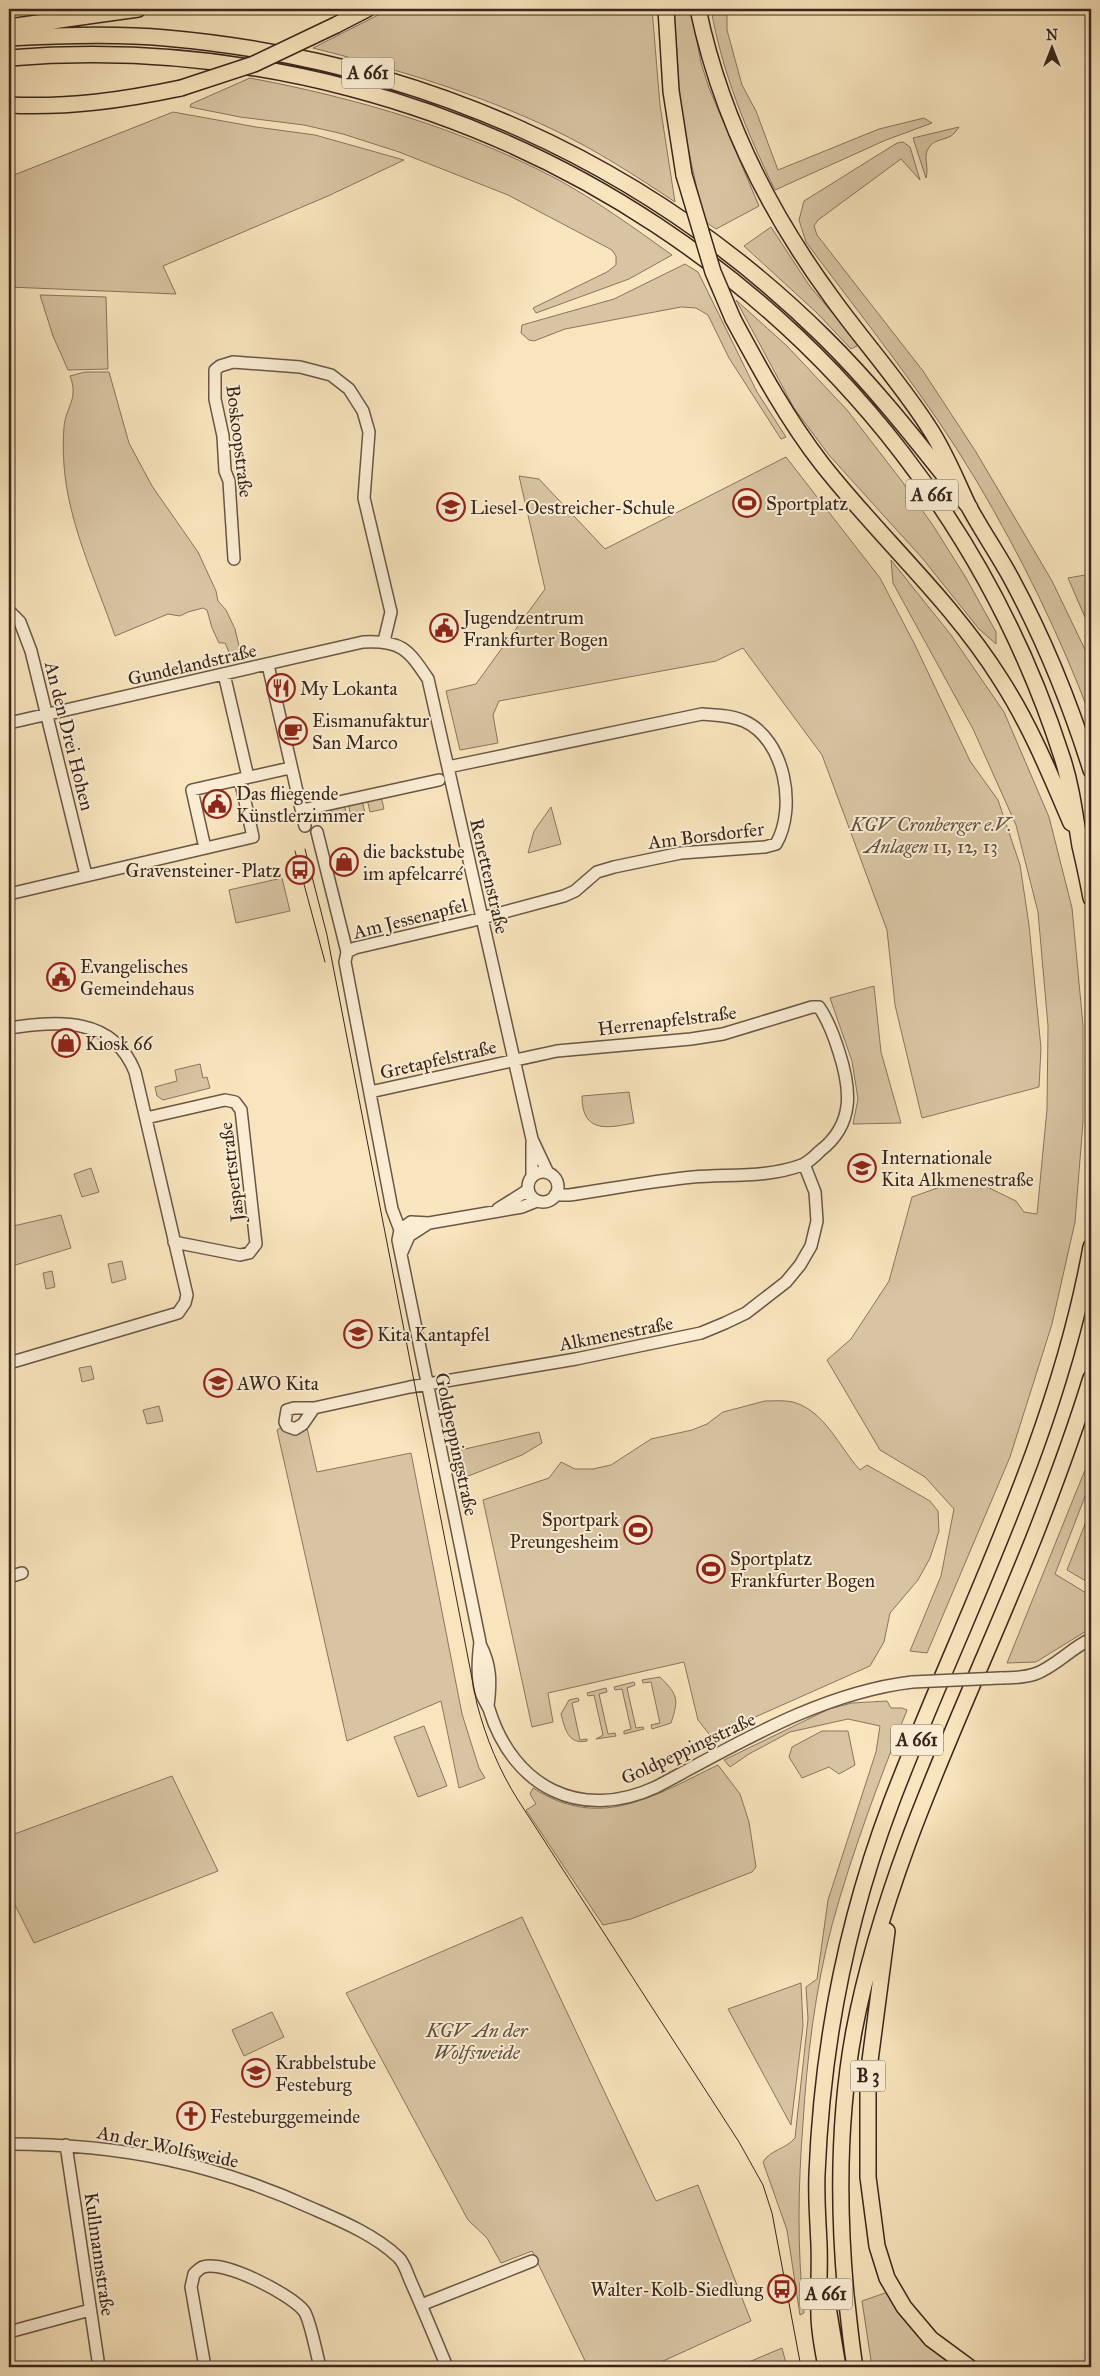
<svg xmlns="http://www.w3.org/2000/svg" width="1100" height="2376" font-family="'IM FELL Great Primer',serif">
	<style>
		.green { fill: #d8c4a2; stroke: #88755f }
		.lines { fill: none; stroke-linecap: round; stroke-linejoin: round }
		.minor-casing { stroke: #695644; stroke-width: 14 }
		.highway-casing { stroke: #39261c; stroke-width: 18 }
		.minor { stroke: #faedd4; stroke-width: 11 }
		.highway { stroke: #f8e4bd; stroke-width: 15 }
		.tram { stroke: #39261c; stroke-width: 1 }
		.minor-bridge-casing { stroke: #695644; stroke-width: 14; stroke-linecap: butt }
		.highway-bridge-casing { stroke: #39261c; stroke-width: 18; stroke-linecap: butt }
		.minor-bridge { stroke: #faedd4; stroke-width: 11 }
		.highway-bridge { stroke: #f8e4bd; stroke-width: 15 }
		.labels { text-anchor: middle; stroke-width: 4; stroke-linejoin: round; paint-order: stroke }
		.shield { fill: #faedd4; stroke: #736253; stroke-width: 1 }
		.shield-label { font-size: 18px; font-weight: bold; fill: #39261c }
		.street-label { font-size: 19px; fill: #39261c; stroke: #faedd4 }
		.poi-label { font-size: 19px; fill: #39261c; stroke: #faedd4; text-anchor: start }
		.park-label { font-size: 19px; font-style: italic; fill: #614e3e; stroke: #faedd4 }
	</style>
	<rect width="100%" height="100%" fill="#f8e4bd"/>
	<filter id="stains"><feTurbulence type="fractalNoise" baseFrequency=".004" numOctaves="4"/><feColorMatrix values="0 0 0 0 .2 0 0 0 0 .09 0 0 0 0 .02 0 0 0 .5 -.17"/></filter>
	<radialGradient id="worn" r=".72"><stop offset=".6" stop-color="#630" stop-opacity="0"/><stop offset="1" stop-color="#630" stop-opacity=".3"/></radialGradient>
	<path class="green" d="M 390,9 L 652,9 L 660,105 L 675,202 C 636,176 596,150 554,130 C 477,93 396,69 313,48 Z
		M 674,9 L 691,9 L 701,63 L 709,88 L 759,206 L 716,229 L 704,221 L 687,143 L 679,89 Z
		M 711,9 L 727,9 L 727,30 L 742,85 L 756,111 L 778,170 L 879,129 L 924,118 L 932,123 L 886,140 L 775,190 C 747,133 722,72 711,9 Z
		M 250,78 C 356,98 459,128 555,178 C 596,200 634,228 672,255 L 629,279 L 536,313 L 533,308 L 607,272 L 616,265 L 616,256 L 612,250 L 508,195 L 399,152 L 343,134 L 304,125 L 240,117 L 190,107 L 191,104 Z
		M 173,112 L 256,127 L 315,135 L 404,160 L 328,196 L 163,266 L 176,294 L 9,287 L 9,177 Z
		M 959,127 C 957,130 954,134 951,136 C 942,141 932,139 927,151 C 924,159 929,169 926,178 L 913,138 Z
		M 903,142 L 910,147 L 920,180 L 901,159 L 818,220 L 814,226 L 817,235 L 923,371 L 976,452 L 1052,581 L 1091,662 L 1091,718 C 1060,635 1021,556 976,480 C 926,396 864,320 806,242 L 799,220 L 804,201 L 897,143 Z
		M 771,227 L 809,285 L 859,345 L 851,349 L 817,313 L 744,246 Z
		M 685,264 L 698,272 L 757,392 L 786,437 L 781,439 L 729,358 L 708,315 L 696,308 L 681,307 L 565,329 L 534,341 L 529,340 L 521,333 L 522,325 L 614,299 Z
		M 40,295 L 106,297 L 108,369 L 68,370 L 53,336 Z
		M 736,300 L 787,346 L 847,410 L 901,480 L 934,527 L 966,578 L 996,632 L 996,644 L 979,629 L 923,559 L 828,454 L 794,408 Z
		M 85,372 L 109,372 L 129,443 L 152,486 L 198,552 L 216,591 L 218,601 L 226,610 L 235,629 L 239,646 L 246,653 L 224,658 L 223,655 L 229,652 L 225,643 L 219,643 L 212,628 L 207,610 L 203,608 L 188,612 L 180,616 L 168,614 L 115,636 C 96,581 68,523 64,465 C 63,453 63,439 64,427 C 66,406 79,399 70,376 Z
		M 786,457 L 880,578 L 915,645 L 970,761 L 998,800 L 1020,865 L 1029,925 L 1041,1048 L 1039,1087 L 922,1118 L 895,1005 L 887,930 L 822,755 L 743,648 L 716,661 L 499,701 L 493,715 L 498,743 L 460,750 L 446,691 L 476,684 L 545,589 L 519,476 L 539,479 L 605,549 Z
		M 891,560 L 951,635 L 1004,712 L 1049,817 L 1072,908 L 1083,1025 L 1083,1122 L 1075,1222 L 1052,1324 L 1010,1457 L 927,1653 L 910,1651 L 941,1576 L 954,1509 L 925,1477 L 880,1450 L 827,1360 L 851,1339 L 889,1281 L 912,1197 L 943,1186 L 973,1180 L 1016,1201 L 1024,1212 L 1037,1214 L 1047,1109 L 1048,1026 L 1038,912 L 1016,825 L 973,729 L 893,583 Z
		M 1091,574 L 1091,631 L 1068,578 Z
		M 381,796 L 384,809 L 370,812 L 367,799 Z
		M 362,800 L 365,813 L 351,816 L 348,803 Z
		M 344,804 L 347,817 L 333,821 L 330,807 Z
		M 551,807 L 561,844 L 528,853 L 534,831 Z
		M 282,878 L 290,911 L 236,923 L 229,890 Z
		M 874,986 L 881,1052 L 901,1123 L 853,1124 L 858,1099 L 852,1061 L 830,998 Z
		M 200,1064 L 203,1078 L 207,1077 L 210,1088 L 163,1100 L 157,1096 L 155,1087 L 177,1081 L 175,1070 Z
		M 629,1092 L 634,1123 C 608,1128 582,1134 582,1096 Z
		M 91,1168 L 99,1192 L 82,1197 L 74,1174 Z
		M 61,1215 L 71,1248 L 9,1267 L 9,1227 Z
		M 122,1261 L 126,1279 L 112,1283 L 108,1264 Z
		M 52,1271 L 55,1287 L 46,1289 L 43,1273 Z
		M 91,1366 L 94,1379 L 82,1382 L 79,1368 Z
		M 765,1401 C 774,1401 784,1400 793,1402 C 825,1411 839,1447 860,1470 L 867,1465 L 930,1501 L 938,1511 L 939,1531 L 930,1558 L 918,1580 L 890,1613 L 884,1642 L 870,1666 L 753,1718 L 713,1739 L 698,1720 L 684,1662 L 548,1693 L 553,1722 L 532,1727 L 483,1500 L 549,1478 L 561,1462 L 575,1469 L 593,1469 L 611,1465 L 651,1439 L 692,1430 L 707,1424 L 723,1412 Z
		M 159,1406 L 163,1421 L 147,1424 L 143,1410 Z
		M 282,1427 L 297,1433 L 307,1428 L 317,1472 L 411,1453 L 462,1714 L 479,1768 L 485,1778 L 459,1788 L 441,1701 L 347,1741 L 277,1430 Z
		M 539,1432 L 542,1443 L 522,1455 L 458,1480 L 452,1452 Z
		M 1085,1470 L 1091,1473 L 1091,1481 L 1055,1574 L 1091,1596 L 1091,1628 L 1036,1662 L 1007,1663 Z
		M 1091,1509 L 1091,1584 L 1067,1570 Z
		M 660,1677 C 678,1695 679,1699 671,1723 L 652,1729 L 651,1725 L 660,1723 L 651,1682 L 643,1683 L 642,1680 Z
		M 634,1682 L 635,1685 L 627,1688 L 636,1728 L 643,1727 L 644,1729 L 624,1734 L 624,1731 L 631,1729 L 622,1689 L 615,1690 L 614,1687 Z
		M 606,1688 L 607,1692 L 599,1694 L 608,1734 L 615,1733 L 616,1736 L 596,1739 L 603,1735 L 594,1695 L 588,1696 L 587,1693 Z
		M 578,1698 L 579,1701 L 572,1703 L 580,1740 L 587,1739 L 587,1741 C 568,1745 565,1729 561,1714 L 569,1700 Z
		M 887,1701 L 891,1708 L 902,1708 L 907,1710 C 879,1781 852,1852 832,1925 C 815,1990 807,2057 803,2123 C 798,2187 797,2249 804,2313 L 800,2315 L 787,2230 L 763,2162 C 770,2150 786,2149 795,2138 L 808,2019 L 806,1987 L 817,1979 L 828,1900 L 876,1752 L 880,1726 L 848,1719 L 790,1732 L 749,1754 L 730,1767 L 724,1760 L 829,1709 L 852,1703 Z
		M 424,1726 L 447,1786 L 418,1797 L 394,1737 Z
		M 822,1731 L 848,1731 L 855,1765 L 839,1774 L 829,1767 L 802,1778 L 789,1757 L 792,1747 Z
		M 718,1765 L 740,1794 L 749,1822 L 756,1867 L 752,1872 L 631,1919 L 603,1925 L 526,1810 L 536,1804 L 530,1794 L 533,1788 C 601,1832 655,1795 718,1765 Z
		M 172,1776 L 218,1871 L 34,1943 L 9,1893 L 9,1836 Z
		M 522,1917 L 656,2201 L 698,2185 L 751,2321 L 650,2367 L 588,2367 L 532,2251 L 501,2263 L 487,2238 L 468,2220 L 346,1993 Z
		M 801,1983 L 803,2026 L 791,2125 L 728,2009 Z
		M 272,2012 L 284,2037 L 244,2056 L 232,2030 Z
		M 888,2292 L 960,2367 L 872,2367 L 862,2301 Z
		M 782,2348 L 787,2367 L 737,2367 Z"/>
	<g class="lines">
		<defs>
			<path id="minor" d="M 234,559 L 229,481 L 225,471 L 223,436 L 215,399 L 215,370 L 220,366 L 233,362 L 300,367 L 331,375 L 349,389 L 363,411 L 369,432 L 364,498 L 391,612 L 384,641
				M 9,611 L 20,622 L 31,651 L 86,875
				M 268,665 L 305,826
				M 224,674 L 248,777
				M 9,723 L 363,642 C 401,640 408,649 428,679 L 532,1139 L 548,1173
				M 302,810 L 439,780
				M 317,832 L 347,952 L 345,962 L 392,1209 L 400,1230
				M 205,848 L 192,790 L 290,768
				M 9,894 L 253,837 L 240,779
				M 347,952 L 355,948 L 471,921 L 564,896 L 575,891 L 597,872 L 614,867 L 681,853 L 765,847 L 776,844 C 797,808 785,739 744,721 C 731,715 716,715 702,714 L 448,767
				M 9,1028 C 58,1021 113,1016 135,1072 L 187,1295 L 185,1303 L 178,1313 L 9,1363
				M 370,1092 L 557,1051 L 691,1039 L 723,1034 L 812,1007 L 819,1007 C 828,1020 834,1036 839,1052 C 851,1089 855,1124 820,1151 C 815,1156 809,1162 802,1165 C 767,1178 730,1174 693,1177 C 652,1181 610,1189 569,1195 L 555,1195
				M 146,1118 L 225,1100 L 235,1102 L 241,1110 L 256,1244 L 249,1253 L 240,1255 L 174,1242
				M528 1187a15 15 0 1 1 30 0a15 15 0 1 1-30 0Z
				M 532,1177 L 532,1143
				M 537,1201 L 522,1207 L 429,1223 L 411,1222 L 400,1230 L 398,1240 L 480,1642 C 478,1658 476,1680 482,1695 C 484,1700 487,1704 489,1709 C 513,1787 580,1822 656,1787 C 737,1744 820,1693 912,1682
				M 498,1209 L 528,1190
				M 402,1252 L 409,1236 L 429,1223
				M 314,1408 L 303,1424 L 295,1429 L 287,1426 L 285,1422 L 287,1410 L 294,1408 L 314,1408 L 410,1387 L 576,1359 L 701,1333 L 725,1323 L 746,1313 L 786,1282 L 800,1265 L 811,1246 L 817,1221 L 815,1192 L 804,1164
				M 9,1577 L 22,1573
				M 480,1644 C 491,1665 491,1682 488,1706
				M 1000,1678 C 1011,1678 1023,1678 1035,1674 C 1055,1667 1071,1648 1091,1639
				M 9,2144 C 121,2144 214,2163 316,2210 C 344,2222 376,2236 398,2257 C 404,2262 407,2273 410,2280 C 423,2309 435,2338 447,2367
				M 66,2145 L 99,2367
				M 421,2305 L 532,2261
				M 9,2332 L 90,2310
				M 205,2367 L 191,2287 L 194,2274 C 196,2272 200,2268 203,2267 C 225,2260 290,2294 304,2311 C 310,2319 317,2356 320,2367"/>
			<path id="highway" d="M 666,9 L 671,91 L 684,175
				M 698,9 C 720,114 768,211 832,298 C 863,341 899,381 928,426 C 945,451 956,480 969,507 C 982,531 998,554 1011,578 C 1044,639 1070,703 1091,770
				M 336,25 L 367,9
				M 9,27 L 138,9
				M 9,38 C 61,35 114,33 166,38 C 415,60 645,160 824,337 C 877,389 923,449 970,508
				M 9,58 C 476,20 918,309 1062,757 C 1072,787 1075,816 1080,846 C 1084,863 1088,881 1091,898
				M 9,105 C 68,108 124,100 181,88
				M 733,319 C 760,369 787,419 822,464 C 880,538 951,600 1001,680 C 1030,725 1050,774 1071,823
				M 887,1931 L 868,2076 L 868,2177 L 877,2246 L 887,2278 L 904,2307 L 931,2339 L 969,2367
				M 826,2295 L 838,2367
				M 826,2367 C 823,2350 819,2332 819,2315 C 818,2292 820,2268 819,2245 C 818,2221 816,2198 817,2174 C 822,2047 846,1922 891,1803 C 961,1619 1056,1443 1091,1247
				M 855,2367 C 851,2344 849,2319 846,2295 C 838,2208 838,2118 854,2031 C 888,1853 974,1692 1039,1525 C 1058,1476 1076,1427 1091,1378"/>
		</defs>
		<use href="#minor" class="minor-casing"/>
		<use href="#highway" class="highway-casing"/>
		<use href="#minor" class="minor"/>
		<use href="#highway" class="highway"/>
		<path class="tram" d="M 305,849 L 327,935 L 477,1704 C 486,1738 499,1770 518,1800 L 739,2142 L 763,2185 L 772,2213 L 801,2367
			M 295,851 L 325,962"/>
		<defs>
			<path id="minor-bridge" d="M 912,1682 L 1000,1678"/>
			<path id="highway-bridge" d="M 181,88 L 254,64 L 336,25
				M 684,175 L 713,272 L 733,319"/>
		</defs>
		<use href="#minor-bridge" class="minor-bridge-casing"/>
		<use href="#highway-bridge" class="highway-bridge-casing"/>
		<use href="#minor-bridge" class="minor-bridge"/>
		<use href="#highway-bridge" class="highway-bridge"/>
	</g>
	<defs>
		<symbol id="stadium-ring" viewBox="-11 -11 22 22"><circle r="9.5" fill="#faedd4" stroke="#8f2418" stroke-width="1.5"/><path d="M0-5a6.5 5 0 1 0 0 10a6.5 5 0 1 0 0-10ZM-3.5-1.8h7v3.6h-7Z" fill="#8f2418"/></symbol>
		<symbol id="school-ring" viewBox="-11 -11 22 22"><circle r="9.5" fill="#faedd4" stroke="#8f2418" stroke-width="1.5"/><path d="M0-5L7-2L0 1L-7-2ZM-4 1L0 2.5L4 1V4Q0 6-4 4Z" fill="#8f2418"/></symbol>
		<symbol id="civic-ring" viewBox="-11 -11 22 22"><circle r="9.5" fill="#faedd4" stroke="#8f2418" stroke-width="1.5"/><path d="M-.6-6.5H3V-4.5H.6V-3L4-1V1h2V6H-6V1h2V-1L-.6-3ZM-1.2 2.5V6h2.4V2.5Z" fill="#8f2418"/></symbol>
		<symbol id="restaurant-ring" viewBox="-11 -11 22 22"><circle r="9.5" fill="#faedd4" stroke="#8f2418" stroke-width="1.5"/><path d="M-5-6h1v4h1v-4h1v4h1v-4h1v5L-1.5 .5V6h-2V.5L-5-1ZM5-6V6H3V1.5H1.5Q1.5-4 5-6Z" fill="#8f2418"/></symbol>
		<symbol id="cafe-ring" viewBox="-11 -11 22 22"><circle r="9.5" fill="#faedd4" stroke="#8f2418" stroke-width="1.5"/><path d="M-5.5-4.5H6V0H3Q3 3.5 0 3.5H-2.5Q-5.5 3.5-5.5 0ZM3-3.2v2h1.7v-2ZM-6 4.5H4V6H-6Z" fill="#8f2418"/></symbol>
		<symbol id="shop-ring" viewBox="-11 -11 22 22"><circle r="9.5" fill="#faedd4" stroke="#8f2418" stroke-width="1.5"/><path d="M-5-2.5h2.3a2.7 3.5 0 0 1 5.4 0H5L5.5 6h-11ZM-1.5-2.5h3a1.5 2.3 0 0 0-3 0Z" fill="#8f2418"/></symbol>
		<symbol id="bus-ring" viewBox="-11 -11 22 22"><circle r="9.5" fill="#faedd4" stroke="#8f2418" stroke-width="1.5"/><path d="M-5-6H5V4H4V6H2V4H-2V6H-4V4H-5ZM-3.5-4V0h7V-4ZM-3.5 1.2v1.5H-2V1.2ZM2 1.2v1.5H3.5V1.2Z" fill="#8f2418"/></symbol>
		<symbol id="church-ring" viewBox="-11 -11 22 22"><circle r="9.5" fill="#faedd4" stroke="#8f2418" stroke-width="1.5"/><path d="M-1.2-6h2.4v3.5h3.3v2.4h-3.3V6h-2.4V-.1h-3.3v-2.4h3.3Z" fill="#8f2418"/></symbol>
	</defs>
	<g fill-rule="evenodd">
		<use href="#stadium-ring" x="731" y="487" width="32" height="32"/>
		<use href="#school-ring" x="435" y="491" width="32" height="32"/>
		<use href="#civic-ring" x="428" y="612" width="32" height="32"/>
		<use href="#restaurant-ring" x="265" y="672" width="32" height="32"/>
		<use href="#cafe-ring" x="277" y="715" width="32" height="32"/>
		<use href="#civic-ring" x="201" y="788" width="32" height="32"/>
		<use href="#shop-ring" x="328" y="846" width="32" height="32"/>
		<use href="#bus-ring" x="284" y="854" width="32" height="32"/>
		<use href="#civic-ring" x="45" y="961" width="32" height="32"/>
		<use href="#shop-ring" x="50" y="1027" width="32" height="32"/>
		<use href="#school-ring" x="846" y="1152" width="32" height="32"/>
		<use href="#school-ring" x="342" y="1318" width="32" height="32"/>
		<use href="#school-ring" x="202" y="1367" width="32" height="32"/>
		<use href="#stadium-ring" x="622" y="1514" width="32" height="32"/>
		<use href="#stadium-ring" x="695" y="1553" width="32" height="32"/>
		<use href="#school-ring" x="240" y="2057" width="32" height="32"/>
		<use href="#church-ring" x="175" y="2100" width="32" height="32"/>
		<use href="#bus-ring" x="766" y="2273" width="32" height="32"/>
	</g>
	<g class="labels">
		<g class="shield">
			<rect x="342" y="57.5" width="52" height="31" rx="4"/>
			<rect x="906" y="479.5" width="52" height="31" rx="4"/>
			<rect x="891" y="1724.5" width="52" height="31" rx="4"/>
			<rect x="850.5" y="2060.5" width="35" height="31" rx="4"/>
			<rect x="800" y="2278.5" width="52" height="31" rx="4"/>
		</g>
		<g class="shield-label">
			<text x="368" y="79">A 661</text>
			<text x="932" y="501">A 661</text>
			<text x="917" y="1746">A 661</text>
			<text x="868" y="2082">B 3</text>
			<text x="826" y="2300">A 661</text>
		</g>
		<g class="street-label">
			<text transform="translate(240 441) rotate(83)" y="7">Boskoopstraße</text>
			<text transform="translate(192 664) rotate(-13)" y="7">Gundelandstraße</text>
			<text transform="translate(70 736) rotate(76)" y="7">An den Drei Hohen</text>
			<text transform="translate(706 835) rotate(-7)" y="7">Am Borsdorfer</text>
			<text transform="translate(490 876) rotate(77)" y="7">Renettenstraße</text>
			<text transform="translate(410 918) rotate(-14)" y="7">Am Jessenapfel</text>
			<text transform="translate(667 1020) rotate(-7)" y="7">Herrenapfelstraße</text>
			<text transform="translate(438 1059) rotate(-13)" y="7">Gretapfelstraße</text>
			<text transform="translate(231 1172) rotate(-97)" y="7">Jaspertstraße</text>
			<text transform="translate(616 1333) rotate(-11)" y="7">Alkmenestraße</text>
			<text transform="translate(457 1444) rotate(78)" y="7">Goldpeppingstraße</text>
			<text transform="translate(688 1748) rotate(-25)" y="7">Goldpeppingstraße</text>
			<text transform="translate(168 2146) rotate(12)" y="7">An der Wolfsweide</text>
			<text transform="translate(100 2254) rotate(82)" y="7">Kullmannstraße</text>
		</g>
		<g class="poi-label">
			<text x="766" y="510">Sportplatz</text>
			<text x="470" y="514">Liesel-Oestreicher-Schule</text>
			<text x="463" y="624">Jugendzentrum<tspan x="463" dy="22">Frankfurter Bogen</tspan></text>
			<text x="300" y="695">My Lokanta</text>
			<text x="312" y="727">Eismanufaktur<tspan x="312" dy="22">San Marco</tspan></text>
			<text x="236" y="800">Das fliegende<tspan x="236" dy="22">Künstlerzimmer</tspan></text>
			<text x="363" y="858">die backstube<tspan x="363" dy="22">im apfelcarré</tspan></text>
			<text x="281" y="877" text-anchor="end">Gravensteiner-Platz</text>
			<text x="80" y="973">Evangelisches<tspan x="80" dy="22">Gemeindehaus</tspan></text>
			<text x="85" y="1050">Kiosk 66</text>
			<text x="881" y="1164">Internationale<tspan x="881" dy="22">Kita Alkmenestraße</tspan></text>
			<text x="377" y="1341">Kita Kantapfel</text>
			<text x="237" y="1390">AWO Kita</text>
			<text x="619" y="1526" text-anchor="end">Sportpark<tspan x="619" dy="22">Preungesheim</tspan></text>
			<text x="730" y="1565">Sportplatz<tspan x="730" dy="22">Frankfurter Bogen</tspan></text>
			<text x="275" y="2069">Krabbelstube<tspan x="275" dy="22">Festeburg</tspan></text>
			<text x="210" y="2123">Festeburggemeinde</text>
			<text x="763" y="2296" text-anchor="end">Walter-Kolb-Siedlung</text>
		</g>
		<g class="park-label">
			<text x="931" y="831">KGV Cronberger e.V.<tspan x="931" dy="22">Anlagen 11, 12, 13</tspan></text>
			<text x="477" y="2037">KGV An der<tspan x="477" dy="22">Wolfsweide</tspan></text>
		</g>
	</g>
	<rect width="1100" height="2376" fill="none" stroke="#f8e4bd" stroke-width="30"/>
	<rect x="10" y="10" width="1080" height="2356" fill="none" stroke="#39261c" stroke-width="2.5"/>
	<rect x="15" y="15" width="1070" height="2346" fill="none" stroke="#39261c"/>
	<g transform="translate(1052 48)" stroke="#faedd4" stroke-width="4" paint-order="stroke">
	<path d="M0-4L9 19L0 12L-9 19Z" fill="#39261c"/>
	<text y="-8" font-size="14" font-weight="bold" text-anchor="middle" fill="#39261c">N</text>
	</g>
	<rect width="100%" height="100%" filter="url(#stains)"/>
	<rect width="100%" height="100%" fill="url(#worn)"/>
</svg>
